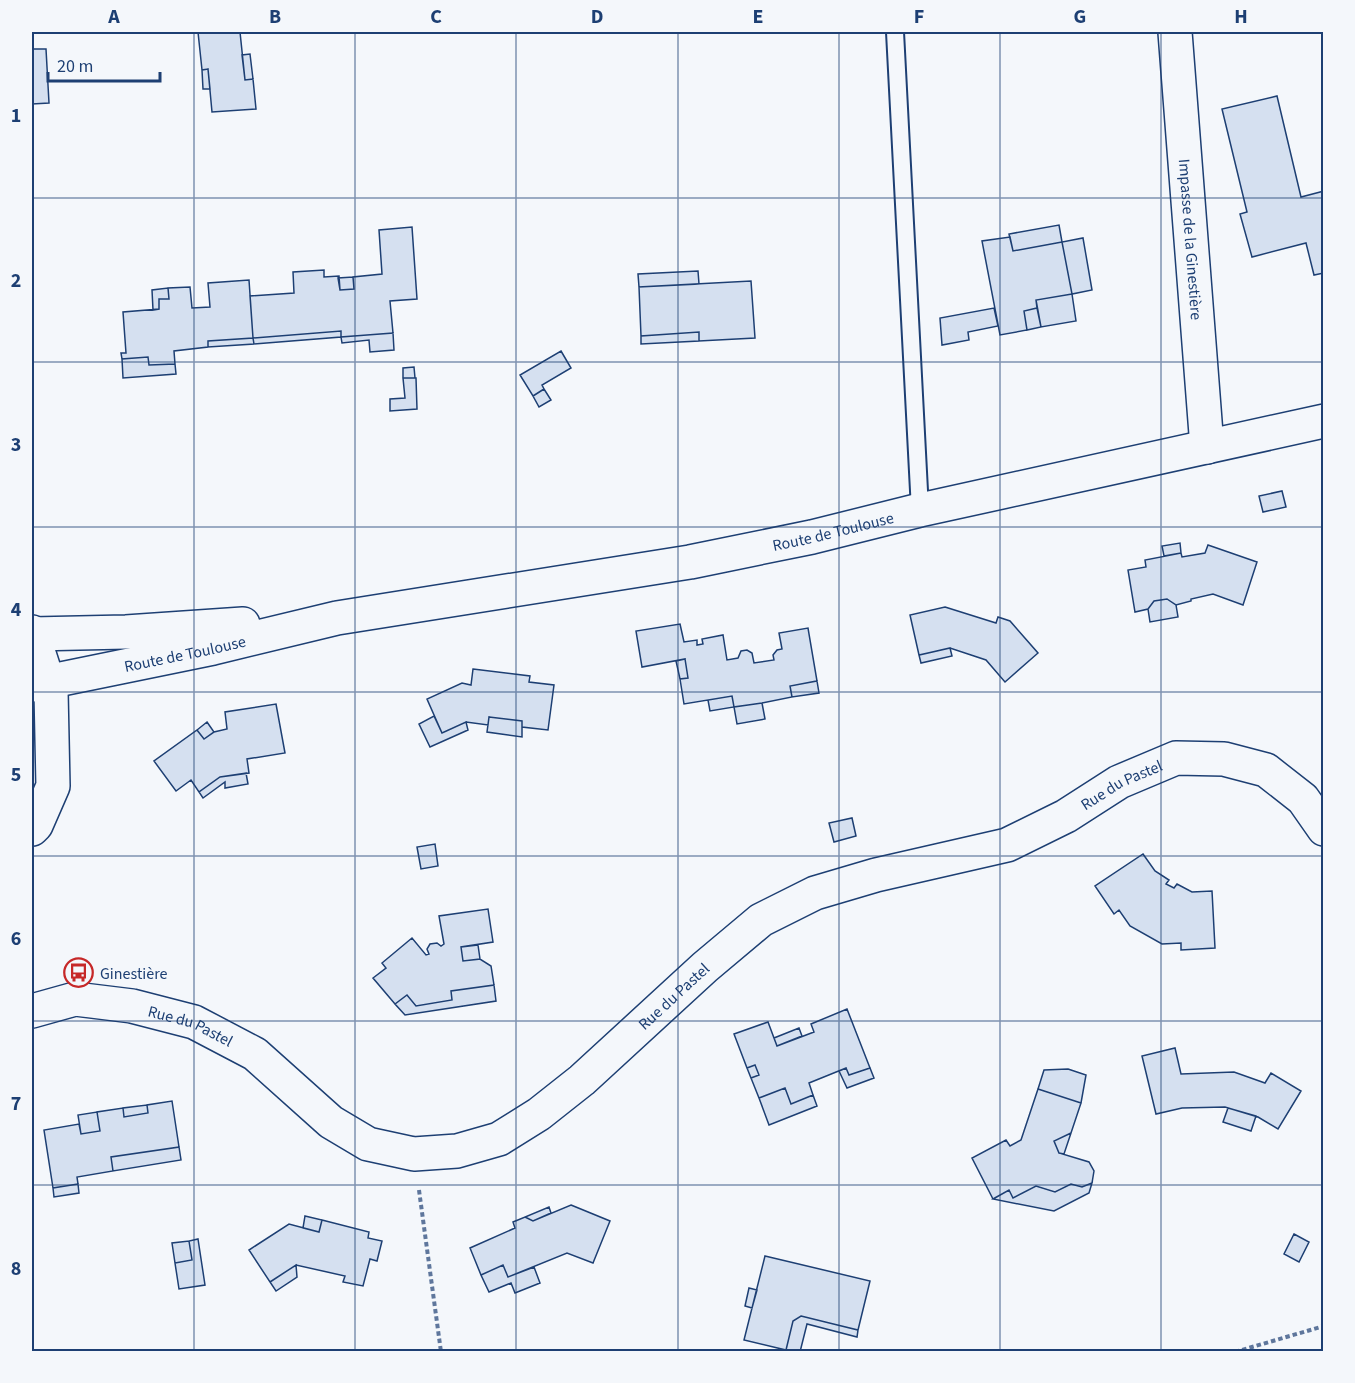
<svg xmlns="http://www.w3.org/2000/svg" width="1355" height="1383" font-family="'Source Sans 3',sans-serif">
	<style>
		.building { fill: #d5e0f0; stroke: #1d3f73; stroke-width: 1.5 }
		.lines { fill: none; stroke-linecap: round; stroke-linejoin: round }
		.lane-casing { stroke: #1d3f73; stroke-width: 20 }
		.street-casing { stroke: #1d3f73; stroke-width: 36 }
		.secondary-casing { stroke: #1d3f73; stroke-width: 36 }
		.path { stroke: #5e769c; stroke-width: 4; stroke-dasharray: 4.5 3; stroke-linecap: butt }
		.lane { stroke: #f4f7fb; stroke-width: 16 }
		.street { stroke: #f4f7fb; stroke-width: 33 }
		.secondary { stroke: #f4f7fb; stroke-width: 33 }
		.grid { fill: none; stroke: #1d3f73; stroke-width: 1.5; stroke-opacity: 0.55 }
		.labels { text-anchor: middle; stroke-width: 4.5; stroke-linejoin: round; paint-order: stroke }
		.street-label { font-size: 16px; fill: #1d3f73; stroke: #f4f7fb }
		.poi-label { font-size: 16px; fill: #1d3f73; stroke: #f4f7fb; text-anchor: start }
		.neatline { fill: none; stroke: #1d3f73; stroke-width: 2 }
		.grid-label { font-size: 20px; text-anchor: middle; font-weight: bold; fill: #1d3f73 }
	</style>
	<rect width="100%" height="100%" fill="#f4f7fb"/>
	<path class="building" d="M 198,32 L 240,32 L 245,80 L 253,79 L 256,109 L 212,112 L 208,69 L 202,70 Z
		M 32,49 L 46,49 L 49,103 L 32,104 Z
		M 250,54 L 253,79 L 245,80 L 242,55 Z
		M 208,69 L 210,89 L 203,89 L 202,70 Z
		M 1277,96 L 1301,197 L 1324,191 L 1324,273 L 1314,275 L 1306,243 L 1252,257 L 1240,214 L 1247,212 L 1222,109 Z
		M 1059,225 L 1062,242 L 1013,251 L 1009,234 Z
		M 412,227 L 417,299 L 390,301 L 393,333 L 341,337 L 341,331 L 253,338 L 250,296 L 294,293 L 293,272 L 324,270 L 324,277 L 339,276 L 340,290 L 354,289 L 353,277 L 382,274 L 379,230 Z
		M 1010,237 L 1013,251 L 1062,242 L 1072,294 L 1036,300 L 1037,308 L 1024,311 L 1027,330 L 1000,335 L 982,241 Z
		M 1083,238 L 1092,290 L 1072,294 L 1062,242 Z
		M 698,271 L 699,284 L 639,287 L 638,274 Z
		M 353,277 L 354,289 L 340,290 L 338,278 Z
		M 249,280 L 253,338 L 208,341 L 208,347 L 174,351 L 175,364 L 149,365 L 148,357 L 122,359 L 121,353 L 126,353 L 123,312 L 159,309 L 159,299 L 169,299 L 168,288 L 190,287 L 192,308 L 210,307 L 208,283 Z
		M 751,281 L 755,338 L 699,341 L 699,332 L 641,336 L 639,287 Z
		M 168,288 L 169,299 L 159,299 L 159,309 L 153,310 L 152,290 Z
		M 1072,294 L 1076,321 L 1041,327 L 1036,300 Z
		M 994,308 L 998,326 L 968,332 L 969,340 L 942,345 L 940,318 Z
		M 1037,308 L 1041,327 L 1027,330 L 1024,311 Z
		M 341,331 L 341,337 L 254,344 L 253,338 Z
		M 699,332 L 699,341 L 641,344 L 641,336 Z
		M 393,333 L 394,350 L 370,352 L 369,340 L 342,343 L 341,337 Z
		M 253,338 L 254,344 L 208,347 L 208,341 Z
		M 561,351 L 571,368 L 542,385 L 544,389 L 533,396 L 520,375 Z
		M 148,357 L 149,365 L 175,364 L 176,374 L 123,378 L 122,359 Z
		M 414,367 L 415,378 L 403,378 L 403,368 Z
		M 403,378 L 416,378 L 417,409 L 390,411 L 390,399 L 405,398 Z
		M 544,389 L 551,400 L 539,407 L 533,396 Z
		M 1282,491 L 1286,507 L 1263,512 L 1259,496 Z
		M 1180,543 L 1181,553 L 1164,556 L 1162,546 Z
		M 1208,545 L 1257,562 L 1243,605 L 1213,594 L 1191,599 L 1191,601 L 1176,605 L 1167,599 L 1154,601 L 1148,609 L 1135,612 L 1128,570 L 1146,567 L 1145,560 L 1181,553 L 1182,557 L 1205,553 Z
		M 1167,599 L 1176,605 L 1178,617 L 1150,622 L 1148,609 L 1154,601 Z
		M 945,607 L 996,623 L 998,617 L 1010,621 L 1038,653 L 1005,682 L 986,660 L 950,648 L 919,655 L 910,615 Z
		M 680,624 L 684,642 L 697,640 L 697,645 L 703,644 L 702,639 L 723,635 L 727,660 L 738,658 L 741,651 L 747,650 L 752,653 L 754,663 L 774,660 L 773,655 L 777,650 L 782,649 L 779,633 L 808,628 L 817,681 L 790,686 L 792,697 L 762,703 L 734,707 L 732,696 L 684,704 L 680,679 L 688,678 L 685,659 L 642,667 L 636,631 Z
		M 950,648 L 952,656 L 921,663 L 919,655 Z
		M 685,659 L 688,678 L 680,679 L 676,661 Z
		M 473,669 L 530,676 L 529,682 L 554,685 L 548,730 L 522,727 L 522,721 L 489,717 L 488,725 L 466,722 L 442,733 L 427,699 L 462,683 L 471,685 Z
		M 817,681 L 819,693 L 792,697 L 790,686 Z
		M 732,696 L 734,707 L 710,711 L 708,700 Z
		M 762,703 L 765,719 L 737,724 L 734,707 Z
		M 276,704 L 285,753 L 247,759 L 249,773 L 220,777 L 199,792 L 191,780 L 176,791 L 154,761 L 197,730 L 204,739 L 214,732 L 227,729 L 225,712 Z
		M 434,716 L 442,733 L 466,722 L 468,730 L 430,747 L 419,724 Z
		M 489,717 L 522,721 L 522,737 L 487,732 Z
		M 207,722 L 214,732 L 204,739 L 197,730 Z
		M 246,773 L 248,784 L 225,788 L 225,782 L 203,798 L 199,792 L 220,777 Z
		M 852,818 L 856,836 L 834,842 L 829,823 Z
		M 435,844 L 438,866 L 421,869 L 417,847 Z
		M 1143,854 L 1155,871 L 1169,880 L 1166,884 L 1174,888 L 1177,884 L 1192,892 L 1212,891 L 1215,948 L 1181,950 L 1181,943 L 1162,944 L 1130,926 L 1119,910 L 1114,914 L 1095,886 Z
		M 488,909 L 493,942 L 461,947 L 463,961 L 480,959 L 491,966 L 494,985 L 451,991 L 452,1000 L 416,1006 L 407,995 L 395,1004 L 373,978 L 386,968 L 382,963 L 412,938 L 426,955 L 429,954 L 427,949 L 430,944 L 437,943 L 441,946 L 444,944 L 439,916 Z
		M 478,945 L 480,959 L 463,961 L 461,947 Z
		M 494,985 L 496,1001 L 405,1015 L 395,1004 L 407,995 L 416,1006 L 452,1000 L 451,991 Z
		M 847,1009 L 870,1068 L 849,1075 L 846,1068 L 809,1083 L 813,1095 L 791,1104 L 785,1088 L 759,1098 L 751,1078 L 759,1075 L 755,1065 L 747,1068 L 734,1034 L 768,1022 L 777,1046 L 814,1032 L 811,1024 Z
		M 799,1028 L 802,1036 L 777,1046 L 774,1038 Z
		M 1175,1048 L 1181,1074 L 1234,1072 L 1265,1083 L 1271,1073 L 1301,1091 L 1278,1129 L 1258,1117 L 1225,1107 L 1182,1108 L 1156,1114 L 1142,1056 Z
		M 755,1065 L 759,1075 L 751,1078 L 747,1068 Z
		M 846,1068 L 849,1075 L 870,1068 L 874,1078 L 847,1088 L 839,1071 Z
		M 1068,1069 L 1086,1075 L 1081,1103 L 1038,1089 L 1044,1070 Z
		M 785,1088 L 791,1104 L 813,1095 L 817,1106 L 769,1125 L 759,1098 Z
		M 1038,1089 L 1081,1103 L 1071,1133 L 1054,1141 L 1059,1153 L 1089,1162 L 1094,1171 L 1092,1183 L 1082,1187 L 1071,1184 L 1055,1192 L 1036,1186 L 1013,1198 L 1009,1190 L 993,1199 L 972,1158 L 1006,1140 L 1010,1146 L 1021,1140 Z
		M 172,1101 L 179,1147 L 111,1157 L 113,1171 L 77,1177 L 78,1184 L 53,1188 L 44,1130 L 79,1124 L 81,1134 L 100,1131 L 97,1112 L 123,1108 L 124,1117 L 148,1113 L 147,1105 Z
		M 147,1105 L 148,1113 L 124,1117 L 123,1108 Z
		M 1228,1108 L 1256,1116 L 1251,1131 L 1223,1122 Z
		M 97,1112 L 100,1131 L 81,1134 L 78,1115 Z
		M 1071,1133 L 1064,1154 L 1059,1153 L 1054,1141 Z
		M 179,1147 L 181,1160 L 113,1171 L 111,1157 Z
		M 1092,1183 L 1089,1193 L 1054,1211 L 993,1199 L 1009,1190 L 1013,1198 L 1036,1186 L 1055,1192 L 1071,1184 L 1082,1187 Z
		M 78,1184 L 79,1193 L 54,1197 L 53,1188 Z
		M 571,1205 L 610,1221 L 593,1263 L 567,1253 L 508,1277 L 503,1265 L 481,1275 L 470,1248 L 515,1228 L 513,1222 L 525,1217 L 533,1221 Z
		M 549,1207 L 551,1213 L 533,1221 L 525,1217 Z
		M 305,1216 L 322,1220 L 319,1232 L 303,1228 Z
		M 322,1220 L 369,1232 L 368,1238 L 382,1241 L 377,1261 L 370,1259 L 363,1286 L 343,1282 L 345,1276 L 296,1265 L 270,1282 L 249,1250 L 289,1224 L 319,1232 Z
		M 1294,1234 L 1309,1242 L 1299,1262 L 1284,1254 Z
		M 198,1239 L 205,1285 L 179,1289 L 175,1263 L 192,1260 L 189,1241 Z
		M 189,1241 L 192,1260 L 175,1263 L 172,1243 Z
		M 765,1256 L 870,1281 L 858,1330 L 801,1316 L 793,1321 L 786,1350 L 744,1340 Z
		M 296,1265 L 297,1277 L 276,1291 L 270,1282 Z
		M 503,1265 L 508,1277 L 534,1267 L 540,1283 L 515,1293 L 511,1283 L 489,1292 L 481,1275 Z
		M 749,1288 L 757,1290 L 752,1308 L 745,1306 Z
		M 801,1316 L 858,1330 L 857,1337 L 807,1324 L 800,1352 L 786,1350 L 793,1321 Z"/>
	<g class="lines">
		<defs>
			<path id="lane" d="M 895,32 L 920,510"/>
			<g id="street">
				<path id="s1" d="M 1175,32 L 1207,447"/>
				<path d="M 32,632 L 51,691 L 53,786 L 36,825 L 32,829"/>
				<path id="s2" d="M 32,1011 L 75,999 L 132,1006 L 194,1022 L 255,1054 L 331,1122 L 368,1144 L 414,1154 L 457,1151 L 499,1139 L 539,1114 L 582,1080 L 705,967 L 761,920 L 815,893 L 876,875 L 1007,845 L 1066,816 L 1119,782 L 1176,758 L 1224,759 L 1266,770 L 1303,799 L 1324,829"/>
			</g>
			<g id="secondary">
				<path d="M 32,634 L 126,632 L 243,624"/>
				<path id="s3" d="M 32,685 L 213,648 L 337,618 L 690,562 L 812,537 L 920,510 L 1324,421"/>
			</g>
		</defs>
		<use href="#lane" class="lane-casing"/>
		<use href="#street" class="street-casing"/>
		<use href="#secondary" class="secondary-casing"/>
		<path class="path" d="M 419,1190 L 441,1352
			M 1235,1352 L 1324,1326"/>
		<use href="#lane" class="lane"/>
		<use href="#street" class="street"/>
		<use href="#secondary" class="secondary"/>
	</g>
	<path class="grid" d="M 194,32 L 194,1352M 355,32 L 355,1352M 516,32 L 516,1352M 678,32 L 678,1352M 839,32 L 839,1352M 1000,32 L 1000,1352M 1161,32 L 1161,1352M 32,198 L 1324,198M 32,362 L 1324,362M 32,527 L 1324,527M 32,692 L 1324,692M 32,856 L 1324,856M 32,1021 L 1324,1021M 32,1185 L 1324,1185"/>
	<defs>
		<symbol id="bus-ring" viewBox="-11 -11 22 22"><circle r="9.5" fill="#f4f7fb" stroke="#c62828" stroke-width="1.5"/><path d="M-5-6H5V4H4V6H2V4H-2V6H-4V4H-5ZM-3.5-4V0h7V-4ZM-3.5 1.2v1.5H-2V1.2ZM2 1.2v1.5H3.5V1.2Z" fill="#c62828"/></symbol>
	</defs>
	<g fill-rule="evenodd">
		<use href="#bus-ring" x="62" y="956" width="33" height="33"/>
	</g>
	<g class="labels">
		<g class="street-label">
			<text dy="6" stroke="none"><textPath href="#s1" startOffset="208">Impasse de la Ginestière</textPath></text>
			<text dy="6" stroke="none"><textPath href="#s3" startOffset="816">Route de Toulouse</textPath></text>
			<text dy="6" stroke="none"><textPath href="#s3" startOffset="156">Route de Toulouse</textPath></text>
			<text dy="6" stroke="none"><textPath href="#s2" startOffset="1244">Rue du Pastel</textPath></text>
			<text dy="6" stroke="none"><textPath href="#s2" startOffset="740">Rue du Pastel</textPath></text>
			<text dy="6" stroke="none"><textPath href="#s2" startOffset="164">Rue du Pastel</textPath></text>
		</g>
		<g class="poi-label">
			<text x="100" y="979">Ginestière</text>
		</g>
	</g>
	<rect width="1355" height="1383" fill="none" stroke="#f4f7fb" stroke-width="66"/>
	<path d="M48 72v9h112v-9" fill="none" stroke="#1d3f73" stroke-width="3"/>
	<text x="57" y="72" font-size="18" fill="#1d3f73" stroke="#f4f7fb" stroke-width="4.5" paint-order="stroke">20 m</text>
	<rect x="33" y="33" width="1289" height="1317" class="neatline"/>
	<g class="grid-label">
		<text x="114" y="23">A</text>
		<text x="275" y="23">B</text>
		<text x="436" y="23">C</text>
		<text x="597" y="23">D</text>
		<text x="758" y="23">E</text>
		<text x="919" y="23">F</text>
		<text x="1080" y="23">G</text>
		<text x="1241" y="23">H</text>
		<text x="16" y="122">1</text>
		<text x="16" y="287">2</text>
		<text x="16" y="451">3</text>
		<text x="16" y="616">4</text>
		<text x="16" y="781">5</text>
		<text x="16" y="945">6</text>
		<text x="16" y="1110">7</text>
		<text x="16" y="1275">8</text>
	</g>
</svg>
